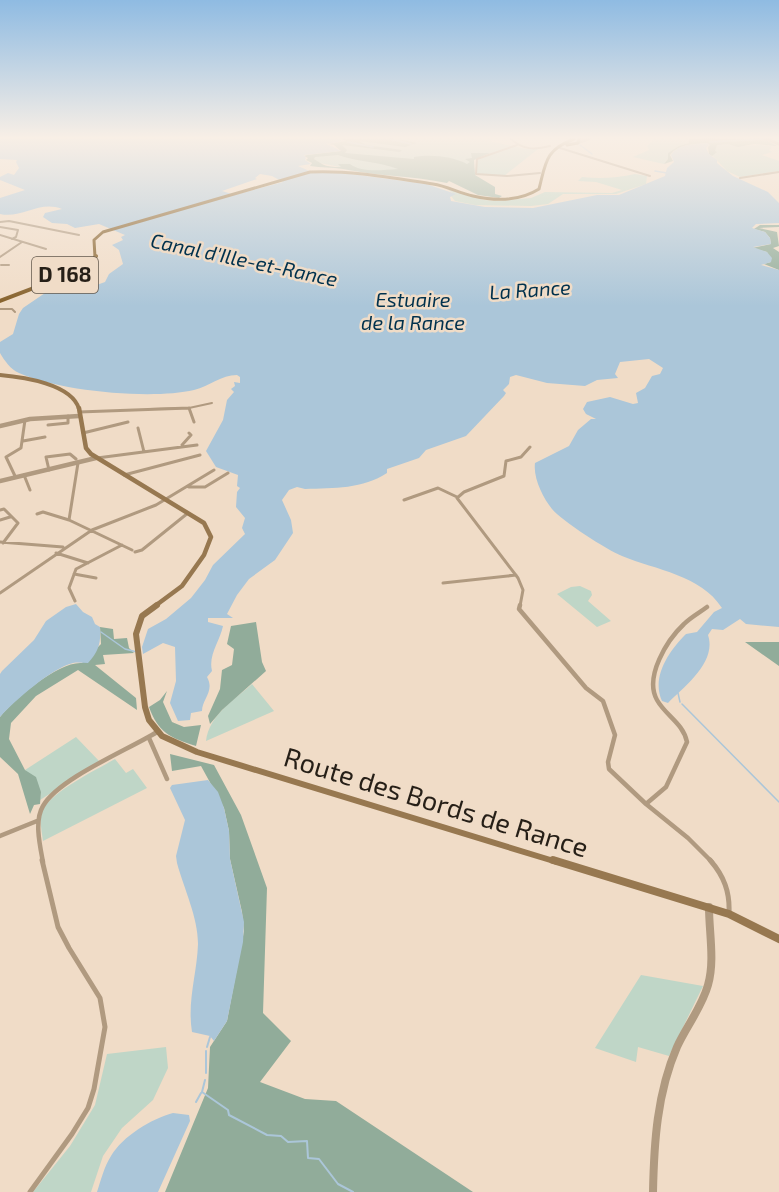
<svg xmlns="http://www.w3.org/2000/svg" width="779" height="1192" font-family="'Exo 2',sans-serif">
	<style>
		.green { fill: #bfd6c7 }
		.forest { fill: #91ac9a; fill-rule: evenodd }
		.water { fill: #abc6d9; fill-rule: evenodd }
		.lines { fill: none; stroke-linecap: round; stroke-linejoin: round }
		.stream-far1 { stroke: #abc6d9; stroke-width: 1.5 }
		.stream { stroke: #abc6d9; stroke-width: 2 }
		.minor-far3 { stroke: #b09a80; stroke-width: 2 }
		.minor-far2 { stroke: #b09a80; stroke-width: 3 }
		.minor-far1 { stroke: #b09a80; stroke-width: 4.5 }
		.minor { stroke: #b09a80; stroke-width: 5 }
		.tertiary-far2 { stroke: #b09a80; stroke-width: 3 }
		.tertiary-far1 { stroke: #b09a80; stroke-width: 4.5 }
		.tertiary { stroke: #b09a80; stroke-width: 8 }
		.secondary-far3 { stroke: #977850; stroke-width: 4 }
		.secondary-far2 { stroke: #977850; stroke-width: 4.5 }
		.secondary-far1 { stroke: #977850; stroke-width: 6 }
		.secondary { stroke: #977850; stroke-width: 8 }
		.primary-far1 { stroke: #85602a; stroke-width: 3 }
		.primary { stroke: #85602a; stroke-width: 4 }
		.labels { text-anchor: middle; stroke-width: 5; stroke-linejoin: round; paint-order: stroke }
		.far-water-label { font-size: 20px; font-style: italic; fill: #00314d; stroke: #f0dcc7 }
		.shield { fill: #f0dcc7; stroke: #63584c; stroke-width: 1.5 }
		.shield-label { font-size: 21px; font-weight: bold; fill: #261f17 }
		.near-street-label { font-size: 27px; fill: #261f17; stroke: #f0dcc7 }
	</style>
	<rect width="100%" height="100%" fill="#f0dcc7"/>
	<path class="green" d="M 352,139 L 493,139 L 489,141 L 526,149 L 538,149 L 504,176 L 477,174 L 477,161 L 490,153 L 473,160 L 476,181 L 370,173 L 320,163 L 314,159 L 315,156 L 344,153 L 341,144 Z
		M 651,139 L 689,139 L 690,142 L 668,153 L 668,159 L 664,164 L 633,157 L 649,150 L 647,146 L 654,140 Z
		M 728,144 C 743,149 757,142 772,147 L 769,150 L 772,152 L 762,155 L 779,161 L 779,171 L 740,177 L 727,171 L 711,154 L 717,145 Z
		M 635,174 L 647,176 L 646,184 L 616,194 L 563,194 L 548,204 L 531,206 L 475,205 L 455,201 L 451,196 L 454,194 L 447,189 L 484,200 L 498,201 L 531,198 L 545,192 L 612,193 L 622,190 L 596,182 L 578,181 L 582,177 C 600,179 617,178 635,174 Z
		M 580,586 L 591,591 L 592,595 L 588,601 L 611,621 L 597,627 L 557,594 L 571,587 Z
		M 252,684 L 274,711 L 206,741 C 209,715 234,700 252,684 Z
		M 76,737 L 100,762 L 40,800 L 41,792 L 25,770 Z
		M 115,759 L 126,773 L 133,769 L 147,788 L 43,841 C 42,832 39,821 42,812 C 48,793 98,769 115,759 Z
		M 641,975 L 703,986 L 669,1056 L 638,1047 L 636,1062 L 595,1048 Z
		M 166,1047 L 168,1068 L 153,1100 L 122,1128 L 103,1156 L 91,1192 L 33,1192 L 70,1146 L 95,1105 L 107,1054 Z"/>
	<path class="forest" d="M 341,139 L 404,140 L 417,143 L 405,147 L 359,141 L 366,145 L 402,150 L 400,152 L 342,145 L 347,150 L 345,153 L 414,159 L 414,157 C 430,154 453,156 467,164 L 470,162 L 465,159 L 472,158 L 471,153 L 490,153 L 474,160 L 475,175 L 495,187 L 495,194 L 502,196 L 499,198 L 478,195 L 449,181 L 447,183 C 413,176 377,176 343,169 C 332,167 321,168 310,166 L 312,163 L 306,160 L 308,158 L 304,156 L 307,155 L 341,151 L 334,145 L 328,144 L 346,141 ZM 338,155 C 357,162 378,161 398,169 C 381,170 362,173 350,164 L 338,164 L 341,167 C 324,167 324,165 314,159 L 315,157 Z
		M 689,139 L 764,139 L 777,146 L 754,144 L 738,147 L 728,144 L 717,145 L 715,151 L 717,152 L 712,156 L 709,154 L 708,147 L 710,145 L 707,143 C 693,145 680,143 670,155 L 673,161 L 664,164 L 668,159 L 668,153 L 679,146 L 689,143 Z
		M 760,225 L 779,225 L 779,227 L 759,228 L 777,232 L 779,246 L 773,248 L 779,252 L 779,270 L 764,264 L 771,262 L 767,252 L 752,248 L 771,244 L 770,238 L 765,232 L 754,229 Z
		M 256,622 L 262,662 L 266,671 L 222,710 L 210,724 L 208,716 L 220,689 L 222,670 L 232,665 L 234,649 L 227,644 L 231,626 Z
		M 100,627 L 113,629 L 114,639 L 127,638 L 129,648 L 134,653 L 103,655 L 105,664 L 95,665 L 136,698 L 137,710 L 78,670 L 36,696 L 11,723 L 9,739 L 25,770 L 36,777 L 41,792 L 40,804 L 34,805 L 30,814 L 18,774 L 0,757 L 0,717 C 14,699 59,661 82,663 L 101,644 Z
		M 745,642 L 779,642 L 779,666 Z
		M 167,691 L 163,702 L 172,722 L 184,727 L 201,725 L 196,746 C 170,738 158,732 149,707 L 160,700 Z
		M 170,754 L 214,765 L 241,815 L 267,888 L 263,1013 L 291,1041 L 260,1082 L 305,1099 L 336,1101 L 473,1192 L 165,1192 L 208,1088 L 210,1047 L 227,1021 L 244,931 L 242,912 L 230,859 L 229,831 L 224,808 L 201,766 L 172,771 Z"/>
	<path class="water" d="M 0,139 L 340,139 L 342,141 L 327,144 L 341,151 L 304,155 L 306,158 L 305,160 L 311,164 L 298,166 L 314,173 L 336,172 L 426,184 L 456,194 L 450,197 L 451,201 L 485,207 L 533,208 L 597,195 L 619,195 L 665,176 L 667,168 L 674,162 L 671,155 C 680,143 693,145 707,143 L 709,145 L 706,148 L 709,154 L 717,160 L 717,163 L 733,176 L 768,192 L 779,203 L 779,223 L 756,224 L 752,228 L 765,232 L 770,238 L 771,244 L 753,247 L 767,252 L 772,258 L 771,262 L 761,265 L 779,270 L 779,627 L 746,624 L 740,619 L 723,630 L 712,629 L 708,635 C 717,662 685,686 668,703 L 662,701 C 651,677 669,651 686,634 L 697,632 L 714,612 L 722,608 C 701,575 656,570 622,556 C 607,550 562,521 552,509 C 543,498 533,478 535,463 L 569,446 L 578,430 L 591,419 L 596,419 L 586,414 L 583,409 L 587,402 L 610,397 L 633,404 L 638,403 L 636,393 L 645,388 L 652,376 L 660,374 L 663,368 L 649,359 L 620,362 L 615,374 L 618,378 L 597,380 L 585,386 L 547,383 L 516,375 L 510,377 L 509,384 L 503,390 L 506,393 L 504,396 L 466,436 L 426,450 L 419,458 L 387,469 L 387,473 C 363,489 334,488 305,489 L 297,487 L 289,490 L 282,500 L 291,520 L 293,533 L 275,560 L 249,579 L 237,595 L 227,614 L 233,618 L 208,618 L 208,622 L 223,626 C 220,641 208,655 212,671 L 207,677 C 215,691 202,699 202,711 L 191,713 L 190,720 L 178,721 L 170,703 L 176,681 L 175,647 L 163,643 L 143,654 L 142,647 L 148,629 L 166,619 L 191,598 L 205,580 L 213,565 L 245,534 L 242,528 L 245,518 L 236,507 L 237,492 L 240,488 L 237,486 L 238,475 L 216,467 L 206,451 L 223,420 L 227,400 L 234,392 L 231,389 L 235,386 L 234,382 L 240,383 L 240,377 L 237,375 C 221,375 210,386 194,390 C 151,400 58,391 19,373 C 11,370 4,360 0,353 L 0,342 L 13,334 L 19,314 L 23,308 L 45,293 L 77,292 L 105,282 L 109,274 L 123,264 L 119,250 L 112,245 L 123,240 L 121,237 L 125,235 L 99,224 L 75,228 L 67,224 L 52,223 L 43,217 L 45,213 L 62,209 C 39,200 22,219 0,214 L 0,198 L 25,190 L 0,180 L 0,177 L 8,173 L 14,175 L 19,168 L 16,162 L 17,160 L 0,159 ZM 260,174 L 272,176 L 283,182 L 235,195 L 222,191 L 257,179 L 255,178 Z
		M 76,604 L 83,612 L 92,617 L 95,624 L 100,627 C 101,643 99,651 88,663 C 83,663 78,662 73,663 C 52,668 14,701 0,717 L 0,674 L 2,671 L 34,640 L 46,621 L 66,607 Z
		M 208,780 L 218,792 L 224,808 L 229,831 L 230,859 L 244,922 L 243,942 L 227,1021 L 214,1041 L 210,1036 L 192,1032 C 187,1001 197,974 198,944 C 198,917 184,889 177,863 L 176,856 L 185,820 L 170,788 L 172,785 Z
		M 173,1113 L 189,1115 L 190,1121 L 158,1192 L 97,1192 C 101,1180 104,1167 111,1156 C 123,1136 151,1119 173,1113 Z"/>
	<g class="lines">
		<path class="stream-far1" d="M 391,139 L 411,144
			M 348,142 L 373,147
			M 710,142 L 763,139
			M 580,145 L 592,154
			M 655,171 L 667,173
			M 101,632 L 125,649 L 137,652
			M 678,693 L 680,702
			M 682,704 L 779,802"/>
		<path class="stream" d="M 207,1047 L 210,1037
			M 206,1051 L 206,1073
			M 205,1080 L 202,1092 L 228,1110 L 229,1115 L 267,1135 L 281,1136 L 288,1142 L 307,1141 L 308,1158 L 319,1159 L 338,1184 L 353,1192
			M 196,1102 L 201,1093"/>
		<path class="minor-far3" d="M 511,139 C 523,150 535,150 550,146
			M 704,139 L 714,139
			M 517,145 L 477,159 L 476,174 L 507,176 L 540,173
			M 560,148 L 650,176
			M 740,178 L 779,172
			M 0,222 L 9,221 L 79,235
			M 0,227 L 18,230 L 16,237 L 12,239
			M 0,235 L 46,249
			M 0,257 L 22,242
			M 1,265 L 9,265
			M 0,309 L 12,309 L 15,312
			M 150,409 L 189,408 L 212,403"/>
		<path class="minor-far2" d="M 189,408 L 194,422
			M 79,412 L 189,408
			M 48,425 L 68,423 L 68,416
			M 138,428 L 144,452
			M 83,433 L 128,422
			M 23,441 L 45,437
			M 182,445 L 191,435 L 189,433
			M 97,458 L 197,445
			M 78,463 L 69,520 L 132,550
			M 49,470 L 46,457 L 70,454 L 76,459
			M 24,475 L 30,490
			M 124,475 L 200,455
			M 15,476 L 6,457 L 21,448 L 25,420
			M 189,487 L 205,487 L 228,473
			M 404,500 L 438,488 L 457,497
			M 0,510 L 4,509 L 18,523 L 3,543
			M 37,514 L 43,512 L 69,520
			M 0,520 L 10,517
			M 0,542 L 63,547
			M 135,552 L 142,550 L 188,513
			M 56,553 L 88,563
			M 74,574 L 96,578
			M 443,583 L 516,575
			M 0,593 L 92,530 L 156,505 L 214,470
			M 75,601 L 69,588 L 76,569 L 122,545
			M 520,606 L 523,590 L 518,578 L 457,498 L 464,492 L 504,476 L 506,461 L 521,457 L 530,447"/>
		<path class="minor-far1" d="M 520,605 L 519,609 L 586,688 L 603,701 L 615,735 L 608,762 L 609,769 L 646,804
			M 707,607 C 699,613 691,617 684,624 C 667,640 644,677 657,700 C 666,716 683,723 687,742 L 666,787 L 646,804 L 688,838 L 712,862
			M 149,738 L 167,779
			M 0,836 L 37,821
			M 43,862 C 40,846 34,821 43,806 C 59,778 128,750 157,732"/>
		<path class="minor" d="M 710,860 C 724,876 730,892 729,913
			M 30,1192 L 72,1134 L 88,1108 L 94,1089 L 105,1027 L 100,998 L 69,948 L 58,927 L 42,860"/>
		<path class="tertiary-far2" d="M 767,139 L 779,144
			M 577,143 L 588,139"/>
		<path class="tertiary-far1" d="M 0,426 L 30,419 L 79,416
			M 0,481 L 96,458"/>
		<path class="tertiary" d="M 653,1192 C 654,1143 657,1093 677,1047 C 686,1027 702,1007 708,985 C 715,961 709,932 709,907"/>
		<path class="secondary-far3" d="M 0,375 C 23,377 72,384 79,409"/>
		<path class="secondary-far2" d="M 79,408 L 86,448 L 91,454 L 204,523 L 211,537 L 204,555 L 182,586 L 155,606"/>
		<path class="secondary-far1" d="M 157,605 L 142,616 L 136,634 L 145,707 L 149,720 L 162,736 L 197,752 L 557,862"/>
		<path class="secondary" d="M 553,860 L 729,914 L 779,939"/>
		<path class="primary-far1" d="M 567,145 L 578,143 L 579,139
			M 95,257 L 94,240 L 103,232 L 310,172 C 351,170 393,178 433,184 C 447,186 459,193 473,196 C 495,201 520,201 539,189 C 546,162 545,150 574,139"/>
		<path class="primary" d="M 0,301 L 81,270 L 90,264 L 96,256"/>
	</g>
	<linearGradient id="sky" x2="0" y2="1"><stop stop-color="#8fbbe2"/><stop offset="0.45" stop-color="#f8efe6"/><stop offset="1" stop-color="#f8efe6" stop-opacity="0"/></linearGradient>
	<rect width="779" height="306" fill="url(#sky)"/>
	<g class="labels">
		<g class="far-water-label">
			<text transform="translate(244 260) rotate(12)" y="7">Canal d'Ille-et-Rance</text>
			<text transform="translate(530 290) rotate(-4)" y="7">La Rance</text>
			<text x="413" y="307">Estuaire<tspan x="413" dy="23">de la Rance</tspan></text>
		</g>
		<rect class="shield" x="32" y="257" width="66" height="36" rx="4.5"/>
		<g class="shield-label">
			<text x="65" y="282">D 168</text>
		</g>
		<g class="near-street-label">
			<text transform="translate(436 803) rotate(17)" y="9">Route des Bords de Rance</text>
		</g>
	</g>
</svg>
